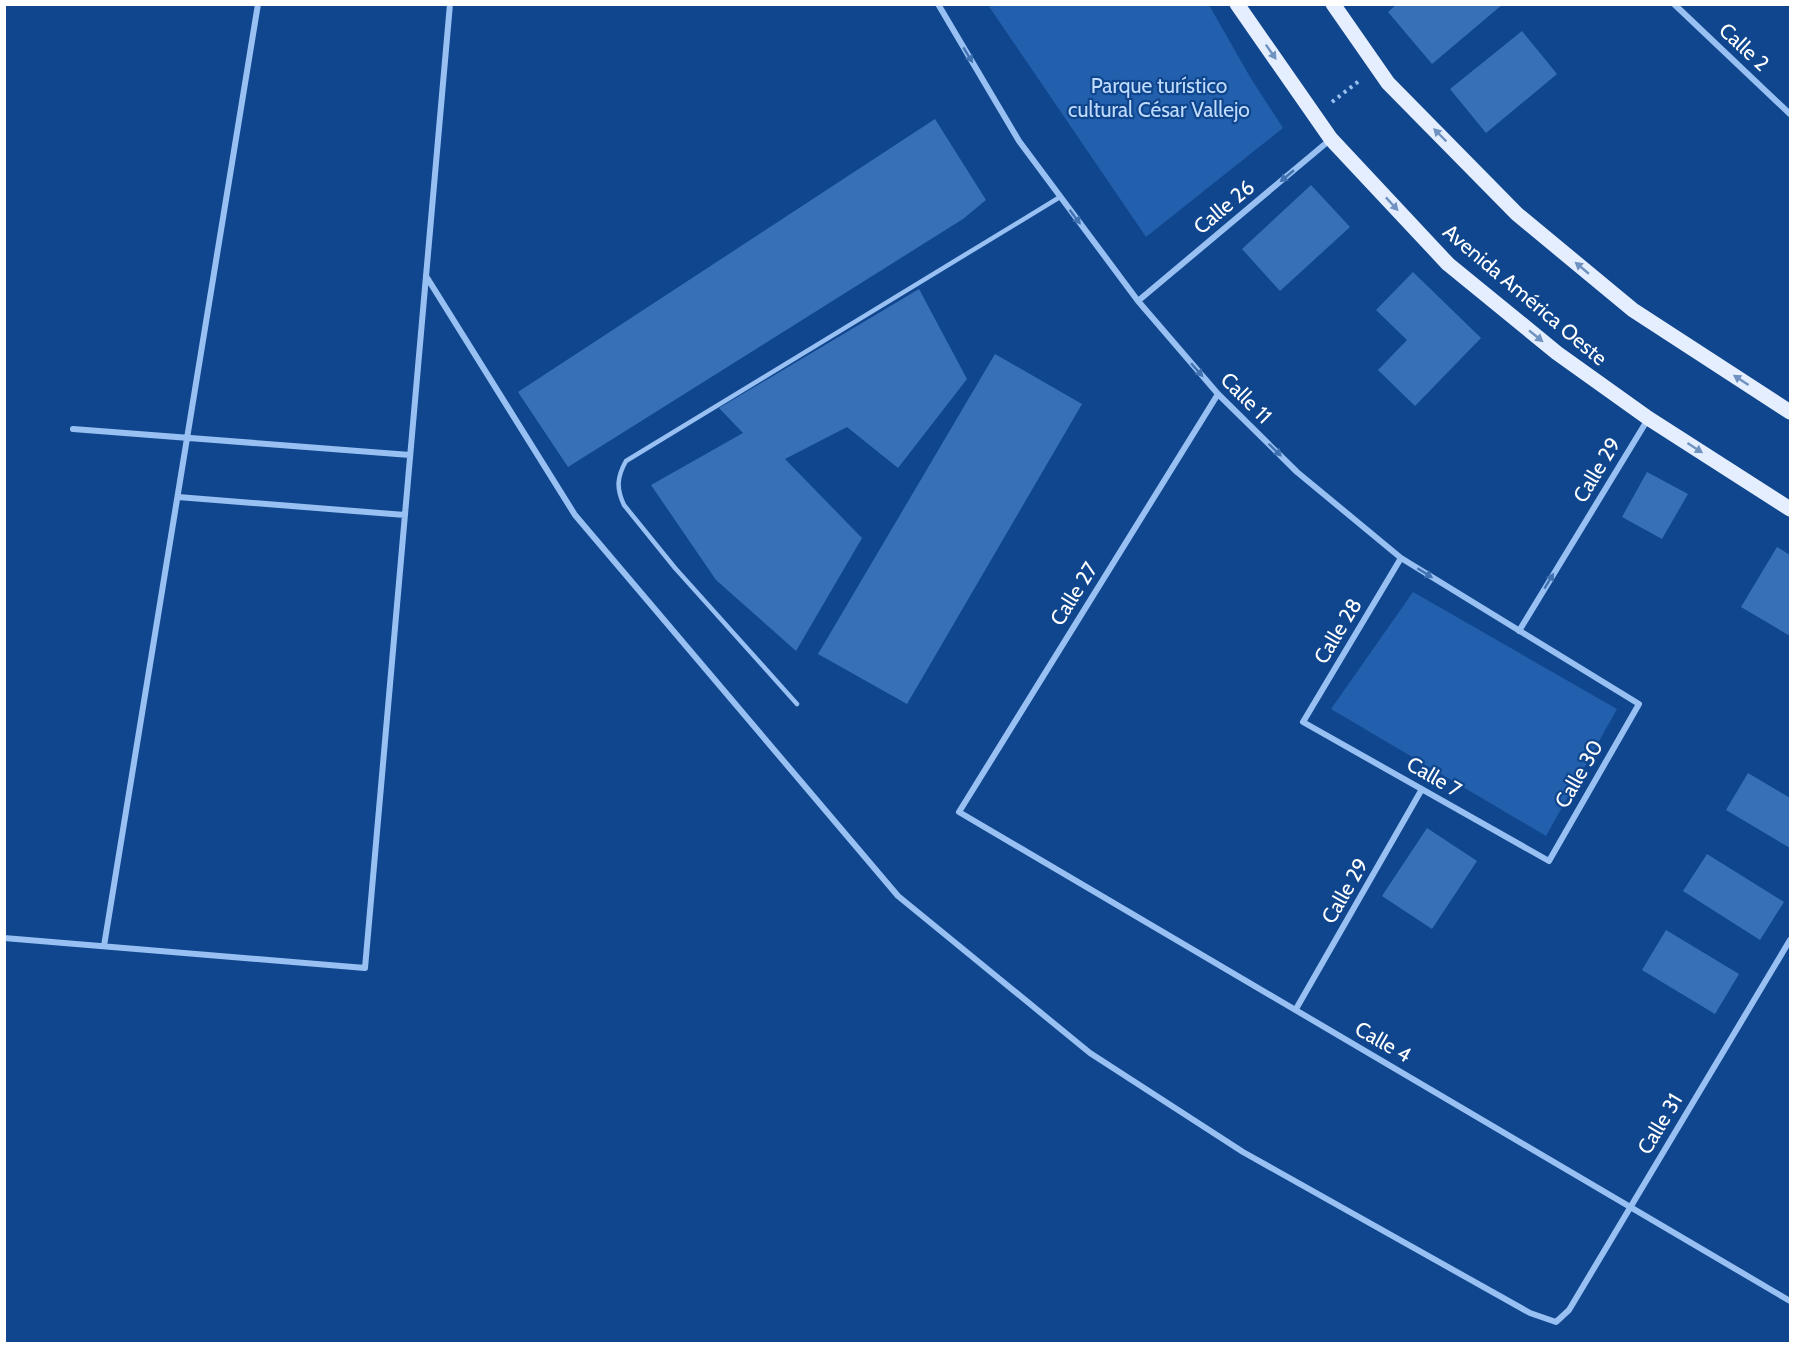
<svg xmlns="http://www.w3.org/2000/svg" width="1795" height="1348" font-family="Cabin,sans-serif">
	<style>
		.green { fill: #2260ad }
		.building { fill: #3870b7 }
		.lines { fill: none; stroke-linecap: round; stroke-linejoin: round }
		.path { stroke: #98c0f2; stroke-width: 4; stroke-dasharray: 3 4.5; stroke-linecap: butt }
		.service { stroke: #98c0f2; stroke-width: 4.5 }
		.minor { stroke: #98c0f2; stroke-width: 6 }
		.primary { stroke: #e4eeff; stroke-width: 15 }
		.oneway { fill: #6f92c0 }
		.oneway2 { fill: #4071b0 }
		.labels { text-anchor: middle; stroke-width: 4.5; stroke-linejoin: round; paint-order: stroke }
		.street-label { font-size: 21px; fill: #fff; stroke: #10468d }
		.park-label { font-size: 21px; fill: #bfdbfd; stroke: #10468d }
	</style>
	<rect width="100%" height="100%" fill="#10468d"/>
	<path class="green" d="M 988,5 L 1209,5 L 1250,77 L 1283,128 L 1146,237 Z
		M 1413,592 L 1617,709 L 1546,836 L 1331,709 Z"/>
	<path class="building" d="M 1397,4 L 1503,4 L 1432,64 L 1388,12 Z
		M 1522,31 L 1557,74 L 1486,133 L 1450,89 Z
		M 935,119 L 986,200 L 963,219 L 568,467 L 518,392 Z
		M 1311,185 L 1350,227 L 1280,291 L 1242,249 Z
		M 1413,272 L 1481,338 L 1415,406 L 1378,370 L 1407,340 L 1376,310 Z
		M 919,289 L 967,379 L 898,468 L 847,427 L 785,459 L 862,538 L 796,651 L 716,580 L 651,485 L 743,433 L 719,408 Z
		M 995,354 L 1082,404 L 907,704 L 818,654 Z
		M 1647,472 L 1688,494 L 1662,539 L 1622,517 Z
		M 1777,547 L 1790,555 L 1790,636 L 1741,607 Z
		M 1748,773 L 1790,798 L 1790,848 L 1726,810 Z
		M 1427,828 L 1477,861 L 1432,929 L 1382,896 Z
		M 1707,854 L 1784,902 L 1760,940 L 1683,891 Z
		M 1666,930 L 1739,974 L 1715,1014 L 1642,970 Z"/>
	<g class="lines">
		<path class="path" d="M 1332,102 L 1359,81"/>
		<path class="service" d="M 797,704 L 675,568 L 624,505 C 616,488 617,477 626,461 L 1060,197"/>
		<path class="minor" d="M 938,4 L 1019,141 L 1138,301 L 1218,394 L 1297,472 L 1401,558 L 1639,704 L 1549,861 L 1303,722 L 1401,558
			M 1674,4 L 1790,114
			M 426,276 L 575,515 L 898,896 L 1090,1053 L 1243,1152 L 1530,1313 L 1556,1322 L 1569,1310 L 1790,940
			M 1138,301 L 1331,139
			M 1218,394 L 959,812 L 1790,1301
			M 73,429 L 410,455
			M 178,497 L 405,515
			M 1519,631 L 1648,419
			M 4,938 L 365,968 L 450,4
			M 104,946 L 258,4
			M 1296,1009 L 1422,789"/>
		<path class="primary" d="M 1237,4 L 1331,139 L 1448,264 L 1557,353 L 1648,418 L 1790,509
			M 1333,4 L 1388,83 L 1517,214 L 1633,310 L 1790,412"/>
	</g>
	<defs><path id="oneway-solid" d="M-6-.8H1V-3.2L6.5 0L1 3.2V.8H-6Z" transform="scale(1.5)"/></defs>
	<g class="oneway">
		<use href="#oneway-solid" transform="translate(1271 52) rotate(55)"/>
		<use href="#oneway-solid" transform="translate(1440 135) rotate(-135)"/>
		<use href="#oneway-solid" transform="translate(1392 204) rotate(47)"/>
		<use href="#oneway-solid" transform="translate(1582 268) rotate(-140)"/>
		<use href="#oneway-solid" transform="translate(1536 336) rotate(39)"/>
		<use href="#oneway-solid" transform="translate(1741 380) rotate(-147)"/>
		<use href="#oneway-solid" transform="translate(1695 448) rotate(33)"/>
	</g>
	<g class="oneway2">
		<use href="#oneway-solid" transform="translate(968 55) rotate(59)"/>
		<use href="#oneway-solid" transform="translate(1287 176) rotate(140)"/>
		<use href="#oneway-solid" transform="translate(1075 217) rotate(53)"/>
		<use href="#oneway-solid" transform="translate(1197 370) rotate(49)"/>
		<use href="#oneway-solid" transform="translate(1275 450) rotate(44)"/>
		<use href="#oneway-solid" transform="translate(1425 573) rotate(32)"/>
		<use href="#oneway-solid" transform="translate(1549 581) rotate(-59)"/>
	</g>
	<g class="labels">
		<g class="street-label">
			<text transform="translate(1744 47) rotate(43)" y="7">Calle 2</text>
			<text transform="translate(1224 207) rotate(-40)" y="7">Calle 26</text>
			<text transform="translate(1525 295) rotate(40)" y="7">Avenida América Oeste</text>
			<text transform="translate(1246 398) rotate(45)" y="7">Calle 11</text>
			<text transform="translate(1597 470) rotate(-59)" y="7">Calle 29</text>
			<text transform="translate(1074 594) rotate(-58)" y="7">Calle 27</text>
			<text transform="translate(1338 631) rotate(-59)" y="7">Calle 28</text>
			<text transform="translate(1579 774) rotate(-60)" y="7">Calle 30</text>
			<text transform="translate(1434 777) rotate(30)" y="7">Calle 7</text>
			<text transform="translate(1345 891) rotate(-60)" y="7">Calle 29</text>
			<text transform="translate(1383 1042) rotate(30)" y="7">Calle 4</text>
			<text transform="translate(1660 1124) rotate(-59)" y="7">Calle 31</text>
		</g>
		<g class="park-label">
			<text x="1159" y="93">Parque turístico<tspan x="1159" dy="24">cultural César Vallejo</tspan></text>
		</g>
	</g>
	<rect width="1795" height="1348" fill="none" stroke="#ffffff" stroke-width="12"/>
</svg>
